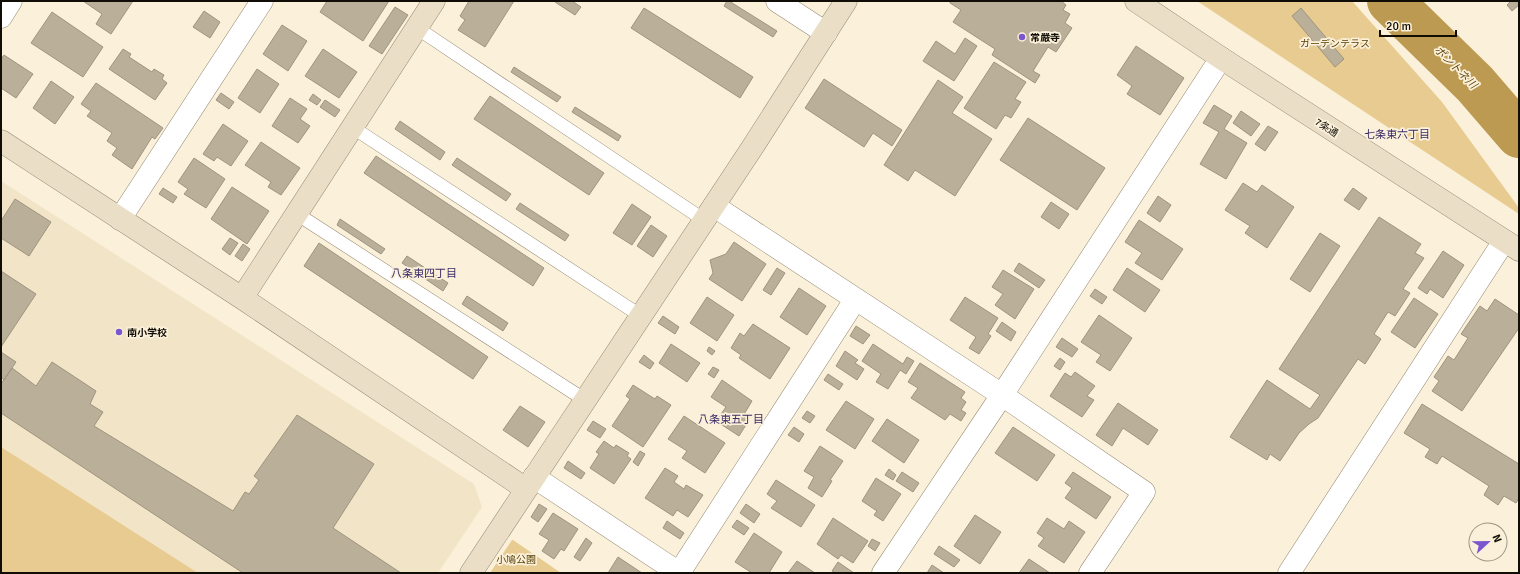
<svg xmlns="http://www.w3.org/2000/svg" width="1520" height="574" font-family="Signika,'Noto Sans JP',sans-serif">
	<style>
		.built { fill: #f2e4c7 }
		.green { fill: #e8cb91 }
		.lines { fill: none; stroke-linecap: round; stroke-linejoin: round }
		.river { stroke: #bc9a51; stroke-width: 46 }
		.building { fill: #bab09a; stroke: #9f947f }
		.lane-casing { stroke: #938874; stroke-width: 14 }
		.street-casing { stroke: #938874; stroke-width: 23 }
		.secondary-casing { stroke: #938874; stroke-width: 23 }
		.lane { stroke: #fff; stroke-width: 13 }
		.street { stroke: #fff; stroke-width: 22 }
		.secondary { stroke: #eadfc6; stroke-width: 22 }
		.poi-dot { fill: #7c56cf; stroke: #fbf0d9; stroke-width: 1.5 }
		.labels { text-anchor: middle; stroke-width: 3.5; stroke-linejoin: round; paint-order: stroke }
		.poi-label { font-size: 10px; font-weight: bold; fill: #100d06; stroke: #fbf0d9; text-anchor: start }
		.park-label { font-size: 10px; fill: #563e00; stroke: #fbf0d9 }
		.street-label { font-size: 10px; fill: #100d06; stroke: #fbf0d9 }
		.water-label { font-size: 11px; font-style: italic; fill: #614910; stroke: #fbf0d9 }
		.neighbourhood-label { font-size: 11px; fill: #3d2c67; stroke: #fbf0d9 }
	</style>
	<rect width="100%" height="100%" fill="#fbf0d9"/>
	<path class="built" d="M 1,181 L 474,484 L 482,507 L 438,573 L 1,573 Z"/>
	<path class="green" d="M 1197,1 L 1352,1 L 1442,102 L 1519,208 L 1519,214 Z
		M 1,447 L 198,573 L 1,573 Z
		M 512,540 L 513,540 L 561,573 L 490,573 Z"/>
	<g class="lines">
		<path class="river" d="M 1390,1 L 1475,84 L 1519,135"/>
	</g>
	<path class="building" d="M 83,1 L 133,1 L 111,34 L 96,24 L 102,14 Z
		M 327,1 L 389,1 L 363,41 L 320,12 Z
		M 469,1 L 514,1 L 485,47 L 458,30 L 465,20 L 460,16 Z
		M 555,1 L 572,1 L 581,7 L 575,15 L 555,2 Z
		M 727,1 L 729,1 L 777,31 L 773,37 L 724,6 Z
		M 950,1 L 1061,1 L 1066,5 L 1063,10 L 1070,14 L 1065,23 L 1072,28 L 1056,52 L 1048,47 L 1033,71 L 1040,75 L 1035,83 L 992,55 L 995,49 L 953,22 L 961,10 L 950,3 Z
		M 1511,1 L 1519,1 L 1519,5 L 1512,11 L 1507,5 Z
		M 395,7 L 408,15 L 382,54 L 369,46 Z
		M 644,8 L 753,77 L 740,98 L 631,28 Z
		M 1301,8 L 1344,59 L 1335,67 L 1292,16 Z
		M 204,11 L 220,22 L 210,38 L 193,27 Z
		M 52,12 L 103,47 L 83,77 L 31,43 Z
		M 282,25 L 307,41 L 288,71 L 263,54 Z
		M 965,38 L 977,46 L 954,81 L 923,61 L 936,41 L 955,54 Z
		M 1136,46 L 1184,78 L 1160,115 L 1127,94 L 1132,86 L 1117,75 Z
		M 123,49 L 131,54 L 129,57 L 152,72 L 154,69 L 164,75 L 162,79 L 167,83 L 155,100 L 109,69 Z
		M 323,49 L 357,72 L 339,98 L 305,76 Z
		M 4,55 L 33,74 L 16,98 L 1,88 L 1,59 Z
		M 994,62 L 1026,82 L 1015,99 L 1021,102 L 1011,118 L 1005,115 L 996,129 L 964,108 Z
		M 514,67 L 561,97 L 557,102 L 511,72 Z
		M 257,69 L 279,84 L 260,113 L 238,98 Z
		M 824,79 L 902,130 L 892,146 L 873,133 L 864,147 L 805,108 Z
		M 938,80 L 963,97 L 952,113 L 992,139 L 955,196 L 915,170 L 908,181 L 884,165 Z
		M 51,81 L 74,97 L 55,124 L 33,108 Z
		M 96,83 L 163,128 L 155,139 L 152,137 L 132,169 L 112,155 L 117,148 L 107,141 L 112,133 L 87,116 L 91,111 L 81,104 Z
		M 221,93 L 234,102 L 229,109 L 216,100 Z
		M 313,94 L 321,100 L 317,105 L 309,100 Z
		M 490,96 L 604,173 L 589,195 L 474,119 Z
		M 290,98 L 307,109 L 300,119 L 310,126 L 298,143 L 272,126 Z
		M 325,100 L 340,110 L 335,117 L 320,107 Z
		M 1214,105 L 1232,116 L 1224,129 L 1247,143 L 1226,179 L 1200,164 L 1219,132 L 1203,123 Z
		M 575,107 L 621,136 L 618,141 L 572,112 Z
		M 1241,111 L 1260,124 L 1251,136 L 1233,123 Z
		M 1028,118 L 1105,168 L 1077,210 L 1000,160 Z
		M 400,121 L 445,152 L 440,160 L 395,129 Z
		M 223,124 L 248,141 L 231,166 L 217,157 L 214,161 L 203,154 Z
		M 1268,126 L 1278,132 L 1265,151 L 1255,144 Z
		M 261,142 L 300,168 L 281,195 L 268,187 L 271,182 L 245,165 Z
		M 376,156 L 544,268 L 533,286 L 364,173 Z
		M 194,158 L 225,179 L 206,208 L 184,194 L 188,189 L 178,182 Z
		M 457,158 L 511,194 L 506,201 L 452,165 Z
		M 1243,183 L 1257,192 L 1262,185 L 1294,207 L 1267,248 L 1245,233 L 1250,226 L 1225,210 Z
		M 232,187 L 269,211 L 247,244 L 211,219 Z
		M 163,188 L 177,197 L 173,203 L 159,194 Z
		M 1353,188 L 1367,198 L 1359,210 L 1344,200 Z
		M 1158,196 L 1171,205 L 1160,222 L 1147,213 Z
		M 15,199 L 51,222 L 29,256 L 1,238 L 1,221 Z
		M 1051,202 L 1069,214 L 1059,229 L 1041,217 Z
		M 520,203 L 569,235 L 565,241 L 516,209 Z
		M 632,204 L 651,217 L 632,245 L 613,233 Z
		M 1379,217 L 1421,244 L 1415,253 L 1424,258 L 1403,289 L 1410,293 L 1395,316 L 1388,312 L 1374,334 L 1381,339 L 1365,364 L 1358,359 L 1318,418 L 1309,424 L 1299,433 L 1280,461 L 1270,454 L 1267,460 L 1230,437 L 1267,380 L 1310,409 L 1320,395 L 1279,369 Z
		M 340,219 L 385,249 L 381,254 L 337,225 Z
		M 1139,220 L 1183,249 L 1162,280 L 1135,263 L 1142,253 L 1125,242 Z
		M 651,225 L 667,236 L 653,257 L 637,246 Z
		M 1320,233 L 1340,246 L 1310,292 L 1290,279 Z
		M 230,238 L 238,243 L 230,255 L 222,249 Z
		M 734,242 L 766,264 L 742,301 L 709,279 L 713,273 L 710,260 L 726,254 Z
		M 319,243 L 488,357 L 473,379 L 304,266 Z
		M 243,244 L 250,249 L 242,261 L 235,256 Z
		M 1443,251 L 1464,265 L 1443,298 L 1430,289 L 1427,294 L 1418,288 Z
		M 407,256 L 448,283 L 443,291 L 402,263 Z
		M 1019,263 L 1045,280 L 1039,288 L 1014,271 Z
		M 777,268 L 785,273 L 771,295 L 763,290 Z
		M 1127,268 L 1160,290 L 1145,312 L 1113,290 Z
		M 1003,270 L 1034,289 L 1015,319 L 995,305 L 1003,294 L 992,287 Z
		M 1,271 L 36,294 L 1,347 Z
		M 799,288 L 826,306 L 807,335 L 780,317 Z
		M 1095,289 L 1107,297 L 1102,304 L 1090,296 Z
		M 467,296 L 508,323 L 503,331 L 462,304 Z
		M 707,297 L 734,315 L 717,341 L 690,323 Z
		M 965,297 L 998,318 L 988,334 L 991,336 L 979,354 L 969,348 L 976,337 L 950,320 Z
		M 1414,298 L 1438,314 L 1415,348 L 1391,332 Z
		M 1495,299 L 1519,315 L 1519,328 L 1462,411 L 1432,391 L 1439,381 L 1434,377 L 1448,356 L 1454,360 L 1468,338 L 1461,334 L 1480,306 L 1487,311 Z
		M 1099,315 L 1132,338 L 1110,371 L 1096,362 L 1101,355 L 1081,342 Z
		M 663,316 L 679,327 L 675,334 L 658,323 Z
		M 1002,322 L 1016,332 L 1011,341 L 996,331 Z
		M 753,324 L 790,348 L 770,379 L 739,358 L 741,355 L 731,348 L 740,333 L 744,336 Z
		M 856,326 L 870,335 L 863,344 L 850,336 Z
		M 1062,338 L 1078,349 L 1072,357 L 1056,347 Z
		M 671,344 L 700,363 L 687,382 L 659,363 Z
		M 873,344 L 903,364 L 907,357 L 914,361 L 906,374 L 900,370 L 888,389 L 876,382 L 881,374 L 862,361 Z
		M 709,347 L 715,351 L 712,355 L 707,351 Z
		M 845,351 L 858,360 L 855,363 L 864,369 L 857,380 L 836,366 Z
		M 1,352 L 16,362 L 4,380 L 1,377 Z
		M 644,355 L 654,363 L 650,369 L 639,362 Z
		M 1060,358 L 1065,362 L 1060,370 L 1054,366 Z
		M 52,362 L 96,391 L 90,404 L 103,412 L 94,426 L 233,511 L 245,492 L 249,494 L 259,480 L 254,476 L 297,415 L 374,464 L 333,528 L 401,573 L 243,573 L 1,413 L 1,384 L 12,368 L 36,386 Z
		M 920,363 L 965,392 L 961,398 L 966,402 L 961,410 L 966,413 L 961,421 L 950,414 L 945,420 L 911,398 L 918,388 L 908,382 Z
		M 713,367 L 719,370 L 714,378 L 708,374 Z
		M 1075,372 L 1095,386 L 1087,396 L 1094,400 L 1082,417 L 1050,396 L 1065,373 L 1071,377 Z
		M 828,374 L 843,384 L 839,390 L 824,380 Z
		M 722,380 L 752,401 L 743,416 L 749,420 L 739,436 L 716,421 L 726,407 L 711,397 Z
		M 633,385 L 655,399 L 657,396 L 671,405 L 643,447 L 612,426 L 630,399 L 626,396 Z
		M 846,401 L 874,419 L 855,449 L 826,430 Z
		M 1118,403 L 1158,430 L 1148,445 L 1123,428 L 1112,446 L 1096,435 Z
		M 1422,404 L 1519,464 L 1519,498 L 1516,503 L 1504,496 L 1498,505 L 1484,495 L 1489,486 L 1442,456 L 1437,464 L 1425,457 L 1430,449 L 1404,433 Z
		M 520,406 L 545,422 L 528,447 L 503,430 Z
		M 807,411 L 815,416 L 810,423 L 802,418 Z
		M 684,416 L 725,443 L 705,473 L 682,458 L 687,451 L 668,439 Z
		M 887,419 L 919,440 L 904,463 L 872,441 Z
		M 593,421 L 606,429 L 600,438 L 587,430 Z
		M 794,427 L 804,434 L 799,442 L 788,435 Z
		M 1013,427 L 1055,455 L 1037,481 L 995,453 Z
		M 604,441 L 614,448 L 616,445 L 629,453 L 627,456 L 631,459 L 614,484 L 590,468 L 599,454 L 596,452 Z
		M 820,446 L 843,461 L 830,480 L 832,481 L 822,497 L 808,488 L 814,477 L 804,471 Z
		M 640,451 L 645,454 L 638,466 L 633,462 Z
		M 568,461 L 585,473 L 581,479 L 564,468 Z
		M 665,468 L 678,476 L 674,482 L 684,489 L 686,485 L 703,495 L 688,517 L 677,510 L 673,516 L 645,498 Z
		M 889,469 L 896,475 L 893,480 L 885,475 Z
		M 902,472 L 919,483 L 913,492 L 896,481 Z
		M 1073,472 L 1111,497 L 1096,519 L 1065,498 L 1072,488 L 1065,483 Z
		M 876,478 L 901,494 L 883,521 L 874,515 L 877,511 L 862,501 Z
		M 776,480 L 815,505 L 801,527 L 771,508 L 777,501 L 767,494 Z
		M 539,504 L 547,509 L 538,522 L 531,517 Z
		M 746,504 L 760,514 L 754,523 L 740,513 Z
		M 553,513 L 578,529 L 564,551 L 561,549 L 554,559 L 542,551 L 549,540 L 539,534 Z
		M 975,515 L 1001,532 L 980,564 L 954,546 Z
		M 833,518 L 868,541 L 853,563 L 841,555 L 838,559 L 817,544 Z
		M 1047,518 L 1064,529 L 1069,521 L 1085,532 L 1064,563 L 1038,546 L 1044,538 L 1037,533 Z
		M 737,520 L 749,528 L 744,535 L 732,527 Z
		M 667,521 L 684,533 L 680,539 L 663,528 Z
		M 754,533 L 782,552 L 769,573 L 752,573 L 735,562 Z
		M 586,538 L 592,543 L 580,561 L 574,557 Z
		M 872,539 L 880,543 L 875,551 L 868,546 Z
		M 939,546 L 960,560 L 954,567 L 934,554 Z
		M 618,557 L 642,573 L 608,573 Z
		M 1029,559 L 1050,573 L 1019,573 Z
		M 797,561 L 815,573 L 788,573 Z
		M 838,562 L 854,573 L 836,573 L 832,571 Z
		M 932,565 L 944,573 L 927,573 Z"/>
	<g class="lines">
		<defs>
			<path id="lane" d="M 417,28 L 704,220
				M 352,127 L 641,316
				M 297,214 L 585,400"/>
			<path id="street" d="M 777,1 L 826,33
				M 1,17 L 11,1
				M 714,206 L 1002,395 L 1144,492 L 1090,573
				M 120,219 L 262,1
				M 534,477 L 679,573
				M 679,573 L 855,300
				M 883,573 L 1002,395 L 1221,58
				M 1289,573 L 1504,241"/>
			<path id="secondary" d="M 1136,1 L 1221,58 L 1519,250
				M 1,141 L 242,298 L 526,489
				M 242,298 L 434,1
				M 471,573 L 752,148 L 846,1"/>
		</defs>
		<use href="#lane" class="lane-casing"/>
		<use href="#street" class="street-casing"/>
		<use href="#secondary" class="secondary-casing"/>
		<use href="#lane" class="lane"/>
		<use href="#street" class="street"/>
		<use href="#secondary" class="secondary"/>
	</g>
	<g class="poi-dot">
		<circle cx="1022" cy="37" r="4"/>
		<circle cx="119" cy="332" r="4"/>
	</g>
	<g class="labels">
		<g class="poi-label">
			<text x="1030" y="41">常嚴寺</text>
			<text x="127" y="336">南小学校</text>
		</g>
		<g class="park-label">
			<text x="1335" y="47">ガーデンテラス</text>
			<text x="516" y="563">小鳩公園</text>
		</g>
		<g class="street-label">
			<text transform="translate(1327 127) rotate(33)" y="4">7条通</text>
		</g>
		<g class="water-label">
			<text transform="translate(1456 67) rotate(45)" y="4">ポントネ川</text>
		</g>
		<g class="neighbourhood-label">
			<text x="1397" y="138">七条東六丁目</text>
			<text x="424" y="277">八条東四丁目</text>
			<text x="731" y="423">八条東五丁目</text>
		</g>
	</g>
	<rect width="1520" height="574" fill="none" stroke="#100d06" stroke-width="4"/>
	<g transform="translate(1488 542) rotate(68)"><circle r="19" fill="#fbf0d9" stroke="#9d9585"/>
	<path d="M0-3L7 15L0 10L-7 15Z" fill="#7c56cf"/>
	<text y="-6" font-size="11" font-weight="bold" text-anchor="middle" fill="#100d06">N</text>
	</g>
	<path d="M1380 30v6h76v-6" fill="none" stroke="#100d06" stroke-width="2"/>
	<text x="1386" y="30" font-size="12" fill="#100d06" stroke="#fbf0d9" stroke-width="3" paint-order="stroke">20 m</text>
</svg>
